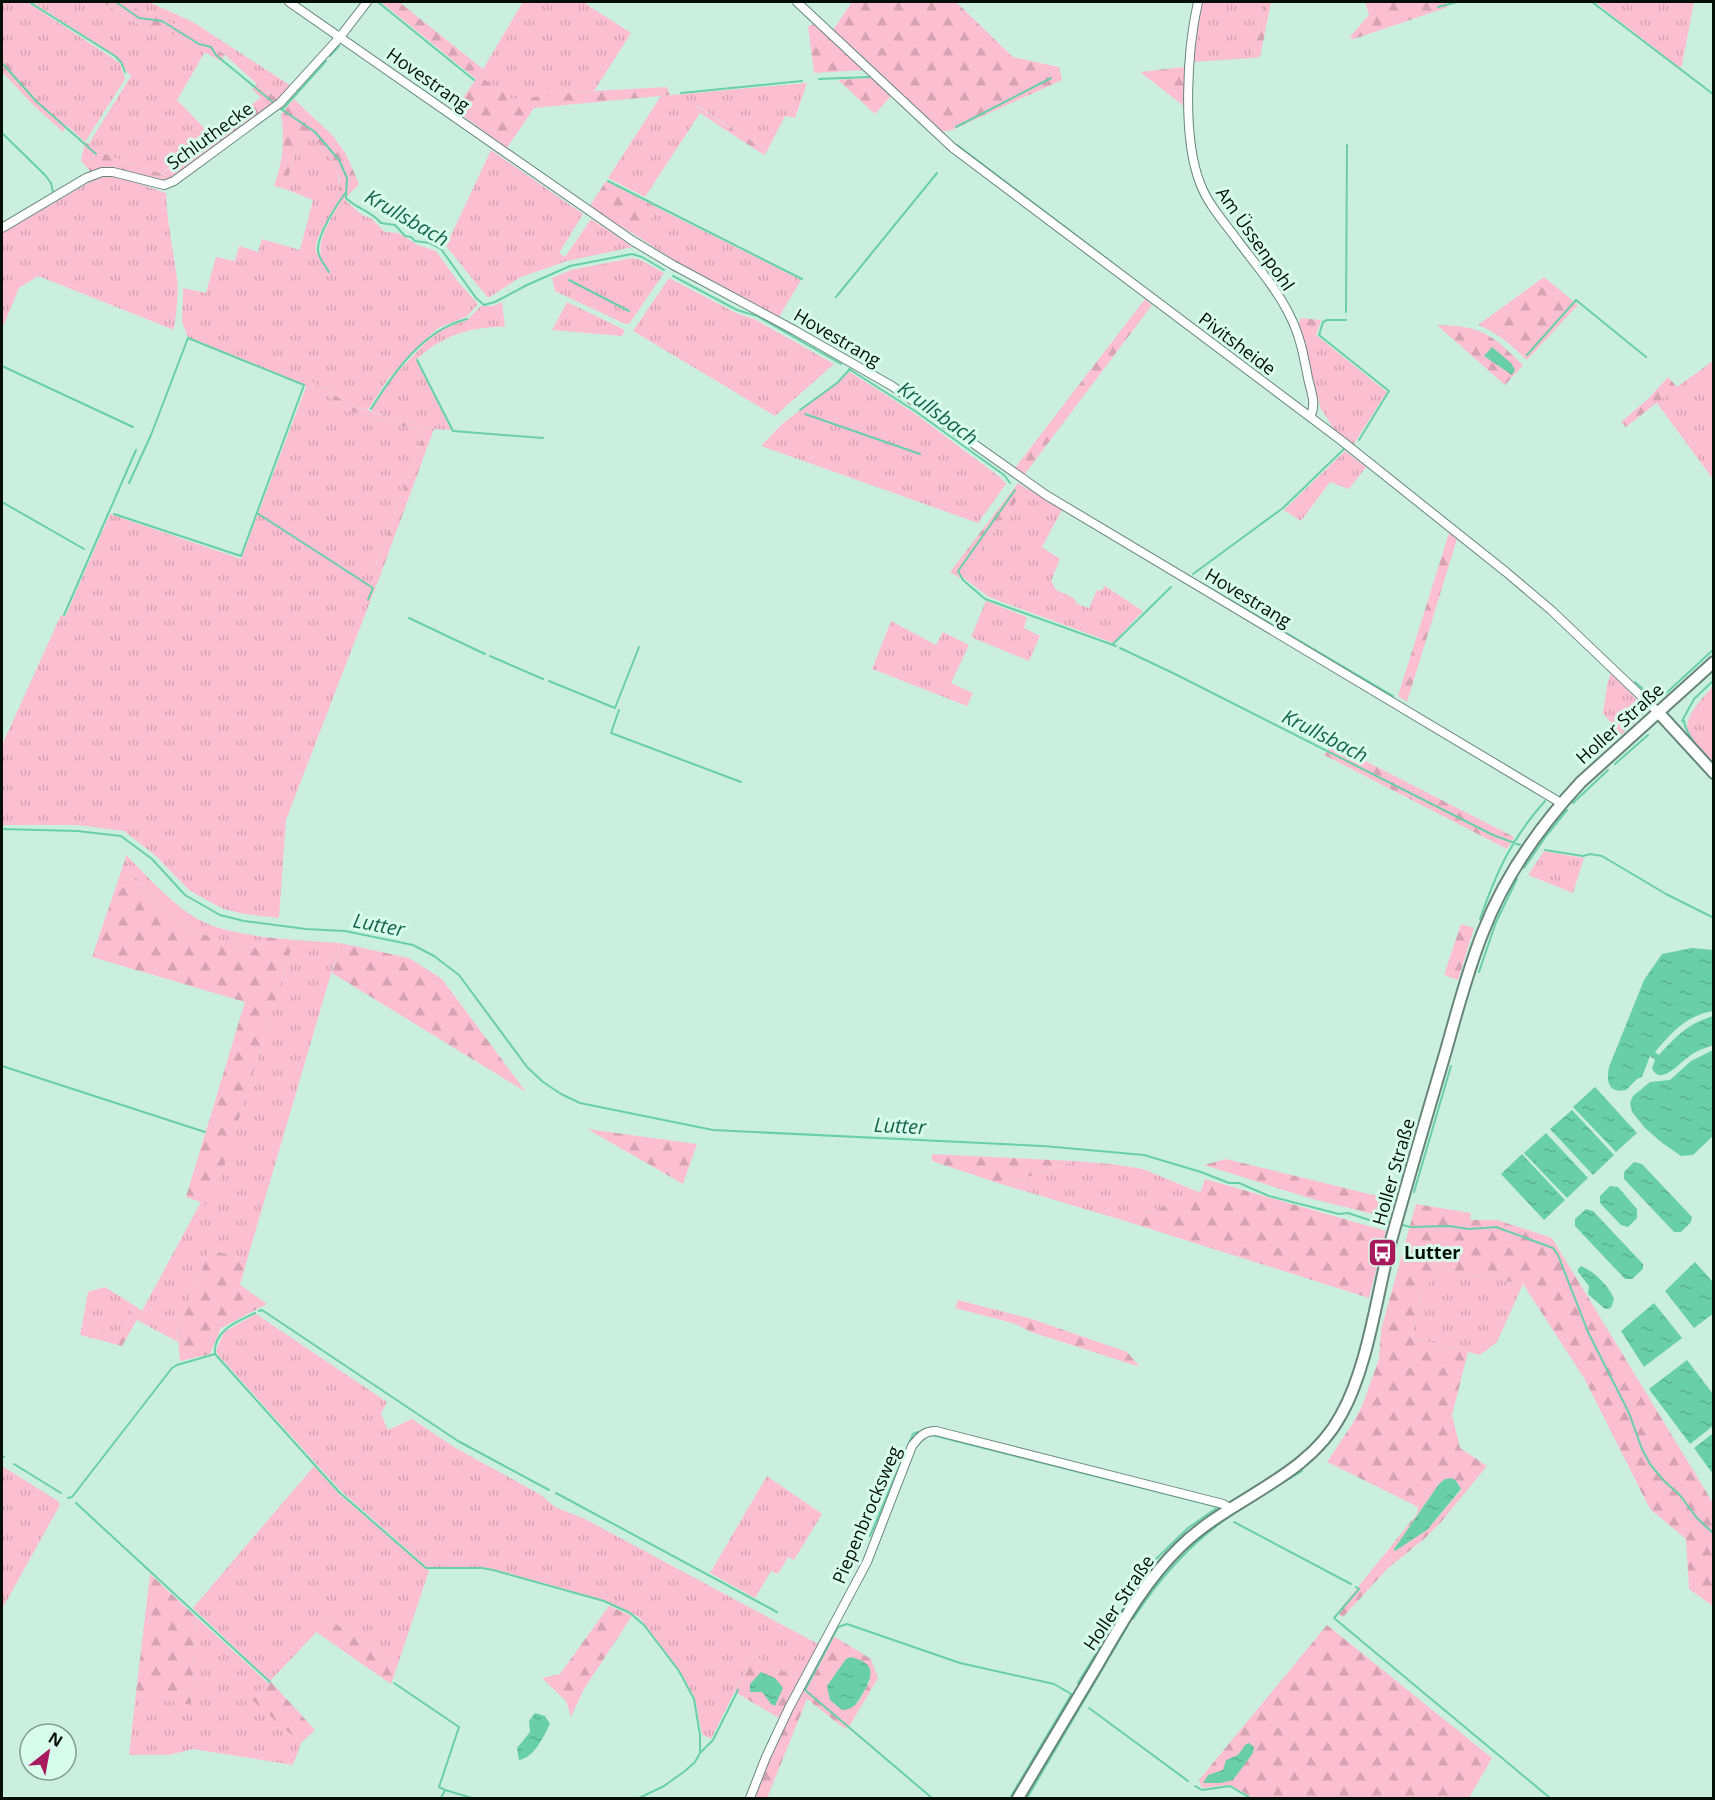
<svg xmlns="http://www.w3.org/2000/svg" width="1715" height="1800" font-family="'Open Sans',sans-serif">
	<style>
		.grass { fill: url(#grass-tufts) }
		.forest { fill: url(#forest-firs); fill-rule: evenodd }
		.water { fill: url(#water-ripples) }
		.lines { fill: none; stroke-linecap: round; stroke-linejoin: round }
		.stream { stroke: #69cfa8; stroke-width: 2 }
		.street-casing { stroke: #668678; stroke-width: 10 }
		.secondary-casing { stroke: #668678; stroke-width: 14 }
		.street { stroke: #fff; stroke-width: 8 }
		.secondary { stroke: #fff; stroke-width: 10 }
		.labels { text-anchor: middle; stroke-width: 6; stroke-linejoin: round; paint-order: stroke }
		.street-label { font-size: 18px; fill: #040f0a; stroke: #d8fcec }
		.poi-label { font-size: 18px; font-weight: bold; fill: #040f0a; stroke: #d8fcec; text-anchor: start }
		.water-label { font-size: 20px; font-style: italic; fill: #15644b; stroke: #d8fcec }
	</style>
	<defs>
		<pattern id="grass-tufts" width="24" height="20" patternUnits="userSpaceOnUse" patternTransform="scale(1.5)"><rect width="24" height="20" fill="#fcbfd2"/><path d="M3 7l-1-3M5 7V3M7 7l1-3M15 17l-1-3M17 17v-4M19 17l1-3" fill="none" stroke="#d6a3b3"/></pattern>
		<pattern id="forest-firs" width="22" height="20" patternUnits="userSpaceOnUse" patternTransform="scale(1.5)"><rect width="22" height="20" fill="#fcbfd2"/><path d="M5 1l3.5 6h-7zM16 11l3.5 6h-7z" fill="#d6a3b3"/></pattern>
		<pattern id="water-ripples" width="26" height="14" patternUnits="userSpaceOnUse" patternTransform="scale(1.5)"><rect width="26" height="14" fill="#69cfa8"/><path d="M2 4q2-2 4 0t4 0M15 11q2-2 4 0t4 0" fill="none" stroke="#59b18f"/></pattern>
	</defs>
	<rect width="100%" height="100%" fill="#cbefdf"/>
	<path class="grass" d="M 2,2 L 27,2 L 120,63 L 125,79 L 85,142 L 37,98 L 2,56 Z
		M 32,2 L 102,2 L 148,30 L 160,27 L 205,52 L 177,100 L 209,133 L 161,174 L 105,154 L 88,145 L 131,76 C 124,71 123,62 116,56 Z
		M 127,2 L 149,2 L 193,22 L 291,86 L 278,99 L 257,84 L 224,54 L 207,43 L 154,13 L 140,11 Z
		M 523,2 L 583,2 L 631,33 L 594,91 L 512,100 L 479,76 Z
		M 1202,2 L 1265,2 L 1252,58 L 1193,62 Z
		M 1595,2 L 1694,2 L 1682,65 L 1680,68 Z
		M 807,83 L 795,118 L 785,116 L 767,151 L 696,105 L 700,113 L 645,197 L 608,178 L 661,96 Z
		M 301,131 C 306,134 312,136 317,140 C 334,154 345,183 337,204 C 330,220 312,236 317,255 L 321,254 C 317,239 335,211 343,198 L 362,215 L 372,219 L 385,232 L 398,233 L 418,245 L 436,251 L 459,283 L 478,304 L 466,317 L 438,328 L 424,341 L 388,379 L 368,410 L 348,405 L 327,389 L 305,379 L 303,384 L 188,337 L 182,322 L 183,288 L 206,293 L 216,257 L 235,261 L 239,246 L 258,252 L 262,239 L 300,250 L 313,200 L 285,189 Z
		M 491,150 L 583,214 L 559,253 L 565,257 L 591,219 L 633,247 L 567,261 L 521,277 L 488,298 L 446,246 Z
		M 102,175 L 113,175 L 166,193 C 167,222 173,249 177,278 C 179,295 176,313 174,330 L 38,276 L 19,288 L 2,329 L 2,233 Z
		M 658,208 L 801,280 L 779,317 L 675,261 L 640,238 Z
		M 632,258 L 641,260 L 664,273 L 629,324 L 625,324 L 555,291 L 552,278 L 571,270 Z
		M 669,278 L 736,313 L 756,320 L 834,364 L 775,416 L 633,331 Z
		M 502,302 L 505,327 C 471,326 441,336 416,360 L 451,430 L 434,429 L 371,411 L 390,380 L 425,343 L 440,330 L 467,320 L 481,306 L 493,306 Z
		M 567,302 L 625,330 L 622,336 L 552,330 Z
		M 1316,335 L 1387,392 L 1353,445 L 1334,429 L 1321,409 L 1304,346 Z
		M 1713,361 L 1713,479 L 1656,402 Z
		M 850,372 L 914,413 L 1001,478 L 1006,484 L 978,523 L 761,446 L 782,424 Z
		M 306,387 L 324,393 L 346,410 L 424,432 L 373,573 L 380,576 L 286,820 L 279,918 L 244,914 L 224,909 L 210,902 L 189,890 L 155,855 L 124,831 L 77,825 L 2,825 L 2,745 L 61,615 L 65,617 L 110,514 L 241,559 Z
		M 1345,451 L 1366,467 L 1349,489 L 1330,482 L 1301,521 L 1284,510 Z
		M 1026,488 L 1062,510 L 1042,547 L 1060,559 L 1051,581 L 1056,590 L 1074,598 L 1077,604 L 1089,608 L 1097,590 L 1101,591 L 1105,586 L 1143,611 L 1113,643 L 989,597 L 961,576 Z
		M 986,601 L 1027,617 L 1024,628 L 1040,636 L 1029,661 L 971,637 Z
		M 891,621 L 936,645 L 943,632 L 969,645 L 951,683 L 973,693 L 967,706 L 872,669 Z
		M 1611,673 L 1644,707 L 1642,716 L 1621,735 L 1603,713 L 1607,685 Z
		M 1713,687 L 1713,762 C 1706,753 1693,742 1688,732 C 1683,717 1704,696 1713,687 Z
		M 1544,851 L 1584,858 L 1573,893 L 1528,875 Z
		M 126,855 C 147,876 167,899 191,915 C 211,929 240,933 263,937 L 259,949 L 215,939 L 187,927 L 149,899 L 125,860 Z
		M 294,940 L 340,943 L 247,1260 L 209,1249 L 200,1276 L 177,1324 L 178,1342 L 137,1320 L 201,1202 L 212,1205 Z
		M 1074,1161 L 1112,1164 L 1143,1169 L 1201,1193 L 1125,1221 L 1004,1185 Z
		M 1440,1269 L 1523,1284 L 1497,1342 L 1480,1355 L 1412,1338 L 1422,1291 Z
		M 105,1287 L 135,1306 L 120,1334 L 82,1325 L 88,1292 Z
		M 958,1300 L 1032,1319 L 1016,1324 L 955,1308 Z
		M 256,1314 L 387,1402 L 381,1414 L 388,1430 L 412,1419 L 454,1447 L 541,1495 L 555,1507 L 583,1518 L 818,1644 L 799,1680 L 753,1655 L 711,1739 L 702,1734 L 695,1698 L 680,1671 L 639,1617 L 604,1600 L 493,1569 L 483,1567 L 428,1568 L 341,1491 L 219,1356 L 216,1351 L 224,1332 Z
		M 2,1466 L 58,1501 L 60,1505 L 2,1609 Z
		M 314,1466 L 339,1494 L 429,1571 L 397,1667 L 329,1619 L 270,1681 L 193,1608 Z
		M 767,1476 L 822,1514 L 794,1560 L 788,1557 L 778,1574 L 771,1571 L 755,1598 L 710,1573 Z
		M 196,1617 L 268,1683 L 253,1700 L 301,1743 L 293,1765 L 193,1749 L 169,1755 L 129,1755 L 136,1693 L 191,1704 Z"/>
	<path class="forest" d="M 102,2 L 127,2 L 140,11 L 154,13 L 207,43 L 224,54 L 222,62 L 160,27 L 148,30 Z
		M 381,2 L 399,2 L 483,69 L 479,76 L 512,99 L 594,91 L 667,87 L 670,95 L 534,108 L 507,148 L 455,110 L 476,79 Z
		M 852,2 L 956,2 L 1013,57 L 1059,67 L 1062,80 L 952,130 L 941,132 L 833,30 Z
		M 1265,2 L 1271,2 L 1260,57 L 1252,58 Z
		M 1365,2 L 1445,2 L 1448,7 L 1354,39 L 1349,38 L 1369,15 Z
		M 817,23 L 865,70 L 814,73 L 808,26 Z
		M 2,56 L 37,98 L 67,125 L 63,132 L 33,105 L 2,72 Z
		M 1183,67 L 1187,72 L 1185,107 L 1140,72 Z
		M 871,78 L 891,96 L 875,114 L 838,80 Z
		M 257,84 L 278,99 L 169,181 L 160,182 C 142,177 109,163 91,172 L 81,161 L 85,142 L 105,154 L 162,174 L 209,133 L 261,98 L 252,89 Z
		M 294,99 L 333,136 L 346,154 L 359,184 L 340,204 L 337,202 L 340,180 L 335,165 L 318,141 L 301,131 L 285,189 L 274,186 C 283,161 285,140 281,114 Z
		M 695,105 L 767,151 L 764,155 L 700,113 Z
		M 606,181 L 658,208 L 640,238 L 589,207 Z
		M 1544,277 L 1578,305 L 1527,360 C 1512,346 1497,332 1478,325 Z
		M 1145,299 L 1152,305 L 1024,475 L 1014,469 Z
		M 1300,318 L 1321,320 L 1316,335 L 1304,346 L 1299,325 Z
		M 1437,325 C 1483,326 1491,334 1523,365 L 1505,385 Z
		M 1668,377 L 1677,387 L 1626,427 L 1621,422 L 1649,398 Z
		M 305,379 L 327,389 L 348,405 L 434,429 L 380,576 L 373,573 L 424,432 L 346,410 L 324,393 L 306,387 L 303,384 Z
		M 1018,483 L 1026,488 L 960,578 L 950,572 Z
		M 1449,533 L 1457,539 L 1407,702 L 1398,696 Z
		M 1332,744 L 1514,837 L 1507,849 L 1324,755 Z
		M 125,860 L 149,899 L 187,927 L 215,939 L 259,949 L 263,937 L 294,940 L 212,1206 L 186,1197 L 245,1002 L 92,957 Z
		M 1461,924 L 1474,928 L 1458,980 L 1444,975 Z
		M 340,943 L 409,958 L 442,979 L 526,1092 L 332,973 Z
		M 587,1129 L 697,1144 L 683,1184 Z
		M 932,1154 L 1074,1161 L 1004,1185 L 932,1161 Z
		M 1226,1159 L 1394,1200 L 1389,1218 L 1309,1198 L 1204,1165 Z
		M 1205,1179 L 1386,1231 L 1369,1298 L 1125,1221 L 1200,1193 Z
		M 1416,1204 L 1471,1213 L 1470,1220 L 1497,1220 L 1552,1238 L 1713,1503 L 1713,1606 L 1689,1589 L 1686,1539 L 1650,1509 L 1584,1378 L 1523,1284 L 1440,1269 L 1422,1291 L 1412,1338 L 1468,1352 L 1452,1415 L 1460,1448 L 1487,1466 L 1441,1522 L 1423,1540 L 1388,1568 L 1343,1617 L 1337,1613 L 1417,1514 L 1418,1507 L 1327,1462 L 1353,1423 L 1362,1406 L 1379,1359 L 1381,1330 ZM 1451,1478 L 1456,1481 L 1461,1490 L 1427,1530 L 1395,1551 L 1394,1549 L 1439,1484 Z
		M 209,1249 L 247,1260 L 240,1285 L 267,1304 L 221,1328 L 210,1354 L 180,1361 L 177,1324 L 200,1276 Z
		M 135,1306 L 142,1311 L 122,1346 L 80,1335 L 82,1325 L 120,1334 Z
		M 1032,1319 L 1127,1352 L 1140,1367 L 1031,1332 L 1016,1324 Z
		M 150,1574 L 196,1617 L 191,1705 L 136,1693 Z
		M 609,1606 L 632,1616 L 584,1689 L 571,1717 L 566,1701 L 542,1678 L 560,1674 Z
		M 329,1619 L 397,1667 L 391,1684 L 316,1632 Z
		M 1327,1625 L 1492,1758 L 1469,1798 L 1253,1798 L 1230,1785 L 1202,1788 L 1199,1780 Z
		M 832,1635 L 871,1659 L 878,1678 L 850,1725 L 845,1729 L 807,1699 L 767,1798 L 755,1798 C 775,1741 803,1689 832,1635 ZM 851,1657 L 870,1681 L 858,1703 L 834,1676 L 846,1659 Z
		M 753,1655 L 799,1680 L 779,1718 L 735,1692 Z
		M 270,1681 L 315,1730 L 301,1743 L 252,1700 Z"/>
	<path class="water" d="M 1492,347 L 1511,363 L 1515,370 L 1512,375 L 1484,356 Z
		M 1692,948 L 1713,950 L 1713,1011 C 1686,1016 1672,1032 1655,1052 L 1659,1055 C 1676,1036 1689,1023 1713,1016 L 1713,1045 C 1705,1048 1698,1050 1691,1055 C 1681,1061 1660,1088 1652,1068 L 1655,1060 L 1650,1056 L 1642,1077 L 1637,1079 L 1626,1090 C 1608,1094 1606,1081 1609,1067 L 1644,980 L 1662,954 Z
		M 1713,1050 L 1713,1136 L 1693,1155 L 1681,1156 L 1661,1142 L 1645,1128 L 1632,1112 L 1630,1103 L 1633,1096 L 1650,1082 L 1670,1080 L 1691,1061 Z
		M 1595,1087 L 1637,1133 L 1616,1152 L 1573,1107 Z
		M 1572,1110 L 1614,1155 L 1593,1175 L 1550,1129 Z
		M 1546,1133 L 1588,1178 L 1567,1198 L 1524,1153 Z
		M 1522,1154 L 1565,1200 L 1544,1220 L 1501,1174 Z
		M 1634,1162 L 1642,1164 L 1692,1217 L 1691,1222 L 1681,1232 L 1674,1232 L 1624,1179 L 1624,1172 Z
		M 1610,1186 L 1618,1187 L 1637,1209 L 1637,1218 L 1628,1227 L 1621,1225 L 1600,1203 L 1600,1196 Z
		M 1586,1209 L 1593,1211 L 1643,1264 L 1643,1269 L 1632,1279 L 1625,1279 L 1575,1226 L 1575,1219 Z
		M 1695,1262 L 1713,1282 L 1714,1313 L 1694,1328 L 1665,1291 Z
		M 1581,1266 C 1595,1272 1609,1286 1614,1299 L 1611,1308 L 1605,1309 L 1588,1294 L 1589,1286 L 1578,1272 L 1578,1269 Z
		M 1654,1303 L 1682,1338 L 1644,1367 L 1621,1331 Z
		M 1687,1360 L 1713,1394 L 1713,1426 L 1690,1444 L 1649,1389 Z
		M 1712,1434 L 1714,1436 L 1713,1474 L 1694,1448 Z
		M 1452,1478 L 1456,1481 L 1461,1489 L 1427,1530 L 1395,1551 L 1394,1549 L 1439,1484 L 1445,1479 Z
		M 851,1657 C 875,1663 874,1674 863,1693 C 858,1702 854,1710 842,1710 L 830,1700 L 827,1686 L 846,1659 Z
		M 761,1672 L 775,1678 L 783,1688 L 775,1706 L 771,1704 L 762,1692 L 750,1692 L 750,1684 Z
		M 535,1713 L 545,1716 L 550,1724 C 544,1736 534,1758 519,1760 L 517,1748 L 530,1732 L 529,1721 Z
		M 1249,1743 L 1254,1747 L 1253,1753 L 1233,1780 L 1221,1783 L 1203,1783 L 1208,1775 L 1223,1770 L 1226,1760 L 1238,1755 L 1246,1744 Z"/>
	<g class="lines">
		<path class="stream" d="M 29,2 L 115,56 L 121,62 L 125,72
			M 116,2 L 139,18 L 162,21 L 199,44 L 211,47 L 216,55 L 274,103
			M 378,2 L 474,80
			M 1592,2 L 1713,94
			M 1438,7 L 1457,2
			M 330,56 L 339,46
			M 2,63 L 36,101 L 96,154
			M 819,79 L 869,77
			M 681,93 L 802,81
			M 278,107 L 315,132 L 339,160 L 347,178 L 346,198 C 357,209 371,211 381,223 L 395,225 L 405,236 L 411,237 L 415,241 L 430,243 L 441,249 L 476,298 L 484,305 L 495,302 L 527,285 L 570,266 L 632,254 L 642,257 L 664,270
			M 282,110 L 326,61
			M 956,127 L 1051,78
			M 2,133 L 45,175 L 51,183 L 53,192
			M 957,145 L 1119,268
			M 608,181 L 802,279
			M 329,272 C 325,265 318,258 318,250 C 317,235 337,204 346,192
			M 673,276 L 737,310 L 757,316 L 841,364
			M 569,280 L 629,311
			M 836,297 L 937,173
			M 1346,312 L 1347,145
			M 1346,320 L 1327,320 L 1323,322 L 1319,335 L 1389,391 L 1359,440
			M 1527,355 L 1576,300 L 1646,357
			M 417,360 L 453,431 L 543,438
			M 2,366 L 133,427
			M 849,369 L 915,411 L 1004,475 L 1010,483
			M 371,409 C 394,372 423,330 467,319
			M 800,410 L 837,383 L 850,369
			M 805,414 L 920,454
			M 1015,490 L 958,571 L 963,580 L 985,599 L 1116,646
			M 2,502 L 84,549
			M 257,513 L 373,588 L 368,600
			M 114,514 L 241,556 L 304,385 L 188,338 L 151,435 L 129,483
			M 1193,574 L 1283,508 L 1344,449
			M 1203,584 L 1393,696
			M 64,615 L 136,450
			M 409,618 L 485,654
			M 1113,644 L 1171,587
			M 1120,648 L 1175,674 L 1493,835 L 1520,845
			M 490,656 L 543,679
			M 549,681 L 615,708 L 639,647
			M 1635,682 C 1643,689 1651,699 1663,696 L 1714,649
			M 619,710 L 611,733 L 741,782
			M 1682,721 L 1694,699 L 1714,680
			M 1684,721 C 1687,738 1702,751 1714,765
			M 1615,764 L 1648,735
			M 1573,803 L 1608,770
			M 2,829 L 77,831 L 121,836 L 152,859 L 185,895 L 220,915 L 244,921 L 306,929 L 345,931 L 413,945 L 434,956 L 459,975 L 527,1067 L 543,1082 L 561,1094 L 580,1103 L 713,1130 L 1043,1146 L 1144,1155 L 1201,1172 L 1229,1183 L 1239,1183 L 1269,1196 L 1339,1214 L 1348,1213 L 1369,1220 L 1392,1223
			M 1545,850 L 1583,856 L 1590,854 L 1602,856 L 1666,894 L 1714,918
			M 1524,868 L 1546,836 L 1567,810
			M 1480,919 C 1496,873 1511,839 1545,801
			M 1479,972 L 1496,922 L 1517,879
			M 2,1066 L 205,1132
			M 1414,1192 L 1451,1066
			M 1398,1224 L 1411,1227 L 1449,1226 L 1469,1229 L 1496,1227 L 1553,1248 L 1558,1255 L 1588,1332 L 1629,1413 L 1642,1449 L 1650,1464 L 1665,1482 L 1679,1494 L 1697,1518 L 1714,1534
			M 259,1311 L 262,1310 L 458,1441 L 549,1490
			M 255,1313 C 237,1322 213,1330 215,1354 L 339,1492 L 426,1568 L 482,1568 L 493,1570 L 604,1601 L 630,1613 L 644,1625 L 679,1671 L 694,1699 L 700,1735 L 700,1753 L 695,1762 L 685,1771 L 664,1786 L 639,1798
			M 932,1435 L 1218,1507
			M 2,1456 L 4,1457
			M 14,1464 L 61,1493
			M 556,1493 L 777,1612
			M 68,1498 L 72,1497 L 172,1368 L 177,1365 L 215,1354
			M 76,1503 L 270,1682
			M 1240,1509 L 1302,1471
			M 1234,1522 L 1351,1584
			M 870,1536 L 913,1434 L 918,1432
			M 1356,1587 L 1359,1589 L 1334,1618 L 1550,1798
			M 1133,1619 C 1160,1577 1191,1542 1233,1514
			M 394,1683 L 459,1727 L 439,1787 L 445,1790
			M 1078,1683 L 1139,1583 L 1156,1559 L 1188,1528 L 1218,1507
			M 1089,1708 L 1188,1781
			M 700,1753 L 713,1740 L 738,1690
			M 1195,1786 L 1202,1790 L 1230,1786 L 1250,1798
			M 441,1798 L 445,1790 L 472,1798
			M 932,1798 L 805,1690 L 838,1627 L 847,1624 L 960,1663 L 1054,1684 L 1073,1695
			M 1010,1798 L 1071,1695
			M 1027,1798 L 1127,1627"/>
		<defs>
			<path id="street" d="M 289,2 L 633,241 L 673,265 L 794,330 L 892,386 L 1046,495 L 1561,803
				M 797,2 L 953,148 L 1342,441 L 1506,572 L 1551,610 L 1658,712
				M 1198,2 C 1187,50 1182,137 1200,183 C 1208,205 1225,223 1238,241 C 1256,265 1277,289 1290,316 C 1300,335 1304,357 1308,378 C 1311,392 1317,404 1310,417
				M 2,228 L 86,178 L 102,172 L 113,172 L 164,185 L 174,181 L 280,103 L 340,37 L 367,2
				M 750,1798 L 766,1757 L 789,1708 L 867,1562 L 912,1446 C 919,1437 924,1431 936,1431 L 1223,1504 L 1230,1508"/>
			<path id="secondary" d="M 1658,712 L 1714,773
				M 1018,1798 C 1044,1755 1069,1712 1095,1669 C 1120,1626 1144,1582 1180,1547 C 1229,1498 1307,1479 1341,1415 C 1367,1369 1376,1300 1389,1248 C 1406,1186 1424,1125 1442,1064 C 1455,1020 1466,974 1483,932 C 1505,875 1540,826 1581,782 L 1714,662"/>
		</defs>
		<use href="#street" class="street-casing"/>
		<use href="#secondary" class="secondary-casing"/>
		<use href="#street" class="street"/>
		<use href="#secondary" class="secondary"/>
	</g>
	<defs>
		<symbol id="bus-square" viewBox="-11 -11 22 22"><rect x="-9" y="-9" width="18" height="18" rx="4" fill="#a71a5e" stroke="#d8fcec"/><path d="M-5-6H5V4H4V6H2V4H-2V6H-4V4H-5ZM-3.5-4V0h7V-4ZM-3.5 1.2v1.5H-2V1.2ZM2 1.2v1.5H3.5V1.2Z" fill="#fff"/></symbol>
	</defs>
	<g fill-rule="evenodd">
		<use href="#bus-square" x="1366" y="1236" width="33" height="33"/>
	</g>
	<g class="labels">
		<g class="street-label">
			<text transform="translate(428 80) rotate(35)" y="6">Hovestrang</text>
			<text transform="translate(210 136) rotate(-36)" y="6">Schluthecke</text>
			<text transform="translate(1255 239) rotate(55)" y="6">Am Üssenpohl</text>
			<text transform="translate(837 338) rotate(30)" y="6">Hovestrang</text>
			<text transform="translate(1237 344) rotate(37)" y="6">Pivitsheide</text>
			<text transform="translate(1248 598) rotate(31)" y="6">Hovestrang</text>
			<text transform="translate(1620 724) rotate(-42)" y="6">Holler Straße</text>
			<text transform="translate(1394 1172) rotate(-74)" y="6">Holler Straße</text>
			<text transform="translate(867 1515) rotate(-67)" y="6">Piepenbrocksweg</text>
			<text transform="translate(1119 1603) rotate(-56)" y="6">Holler Straße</text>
		</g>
		<g class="poi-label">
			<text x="1404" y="1259">Lutter</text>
		</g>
		<g class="water-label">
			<text transform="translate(407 218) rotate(30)" y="7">Krullsbach</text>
			<text transform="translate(938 413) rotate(36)" y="7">Krullsbach</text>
			<text transform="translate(1325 736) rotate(27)" y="7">Krullsbach</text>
			<text transform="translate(379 925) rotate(11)" y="7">Lutter</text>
			<text transform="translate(900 1126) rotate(3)" y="7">Lutter</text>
		</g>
	</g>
	<rect width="1715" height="1800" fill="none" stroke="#040f0a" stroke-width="6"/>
	<g transform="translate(48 1752) rotate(31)"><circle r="28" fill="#d8fcec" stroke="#839d92" stroke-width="1.5"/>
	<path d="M0-4.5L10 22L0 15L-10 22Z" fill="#a71a5e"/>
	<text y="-9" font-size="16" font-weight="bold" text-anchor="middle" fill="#040f0a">N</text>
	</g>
</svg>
